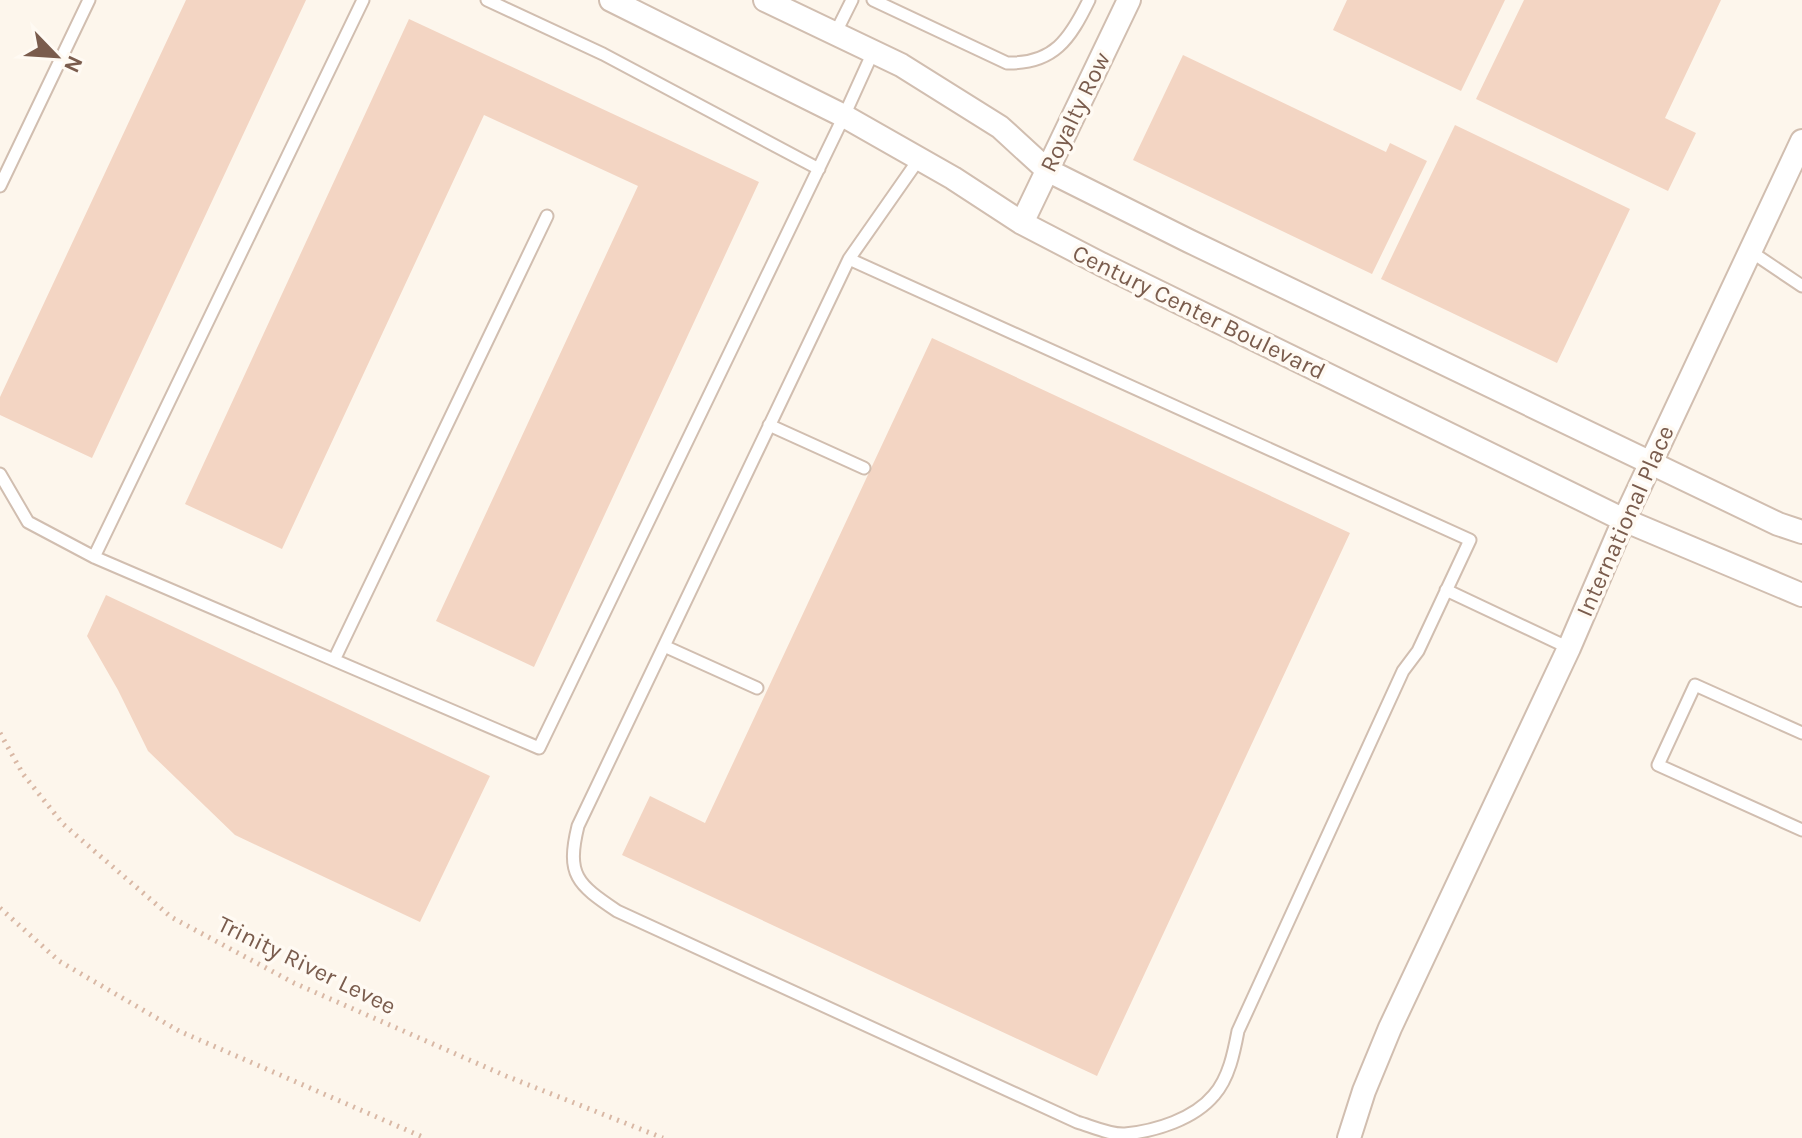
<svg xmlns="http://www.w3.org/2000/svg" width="1802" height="1138" font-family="Karla,sans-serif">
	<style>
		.building { fill: #f3d5c3 }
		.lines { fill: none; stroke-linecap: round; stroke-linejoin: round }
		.service-casing { stroke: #d1beb0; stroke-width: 15 }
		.minor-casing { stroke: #d1beb0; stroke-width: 26 }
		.path { stroke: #d9b8a5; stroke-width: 5; stroke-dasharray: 2 6; stroke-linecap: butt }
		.service { stroke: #fff; stroke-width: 11 }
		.minor { stroke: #fff; stroke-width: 22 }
		.labels { text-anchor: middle; stroke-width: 7; stroke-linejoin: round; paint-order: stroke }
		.street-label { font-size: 24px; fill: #7a5c4d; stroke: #fffaf3 }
	</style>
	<rect width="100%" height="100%" fill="#fdf6ec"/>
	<path class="building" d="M 186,0 L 306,0 L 92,458 L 0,415 L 0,397 Z
		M 1347,0 L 1505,0 L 1461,91 L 1333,30 Z
		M 1524,0 L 1721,0 L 1665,118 L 1696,133 L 1668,191 L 1476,99 Z
		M 409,19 L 759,182 L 534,667 L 436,621 L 638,186 L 484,115 L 282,549 L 185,504 Z
		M 1183,55 L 1386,152 L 1390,143 L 1427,161 L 1372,274 L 1133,160 Z
		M 1455,125 L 1630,209 L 1557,363 L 1381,279 Z
		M 932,338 L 1350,533 L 1097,1076 L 622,855 L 650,796 L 705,823 Z
		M 106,595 L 490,776 L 420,922 L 235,835 L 148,751 L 118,690 L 87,636 Z"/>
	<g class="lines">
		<defs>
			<path id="service" d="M 487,0 L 603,54 L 819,169
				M 873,0 L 1007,63 C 1054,64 1070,39 1089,0
				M 835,34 L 852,0
				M 0,186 L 89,0
				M 1750,251 L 1802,286
				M 849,259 L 1470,540 L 1418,651 L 1403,671 L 1238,1031 C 1234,1052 1229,1078 1214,1095 C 1194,1119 1156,1131 1125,1134 C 1110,1135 1091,1126 1077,1122 L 617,911 C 577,884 566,875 578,826 L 849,259 L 919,159
				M 769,425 L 864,468
				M 0,474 L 28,522 L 94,557 L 539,748 L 844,116 L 873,52
				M 94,557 L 363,0
				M 1446,590 L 1569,648
				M 664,646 L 757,688
				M 334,660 L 547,216
				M 1802,733 L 1695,685 L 1658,765 L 1802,830"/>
			<path id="minor" d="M 611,0 L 844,116 L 953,178 L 1022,223 L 1101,264 L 1624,520 L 1802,595
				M 765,0 L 901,65 L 1000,127 L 1047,170 L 1189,241 L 1778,524 L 1802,532
				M 1022,223 L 1129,0
				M 1349,1138 L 1364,1091 L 1390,1028 L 1569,648 L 1624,520 L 1802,141"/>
		</defs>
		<use href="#service" class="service-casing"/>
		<use href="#minor" class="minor-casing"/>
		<path class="path" d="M 0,733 L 23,774 L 63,824 L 171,917 L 294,983 L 506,1076 L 663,1138
			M 0,908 L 59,961 L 179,1031 L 425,1138"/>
		<use href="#service" class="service"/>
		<use href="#minor" class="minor"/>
	</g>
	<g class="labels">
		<g class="street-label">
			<text transform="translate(1075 112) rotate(-64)" y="8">Royalty Row</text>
			<text transform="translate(1199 312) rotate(26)" y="8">Century Center Boulevard</text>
			<text transform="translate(1625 521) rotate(-66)" y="8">International Place</text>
			<text transform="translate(307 965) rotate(26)" y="8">Trinity River Levee</text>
		</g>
	</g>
	<g transform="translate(56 56) rotate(115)" stroke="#fffaf3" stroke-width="6" paint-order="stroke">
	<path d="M0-6L14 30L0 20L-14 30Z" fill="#7a5c4d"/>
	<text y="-12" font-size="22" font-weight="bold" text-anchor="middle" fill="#7a5c4d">N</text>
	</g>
</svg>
